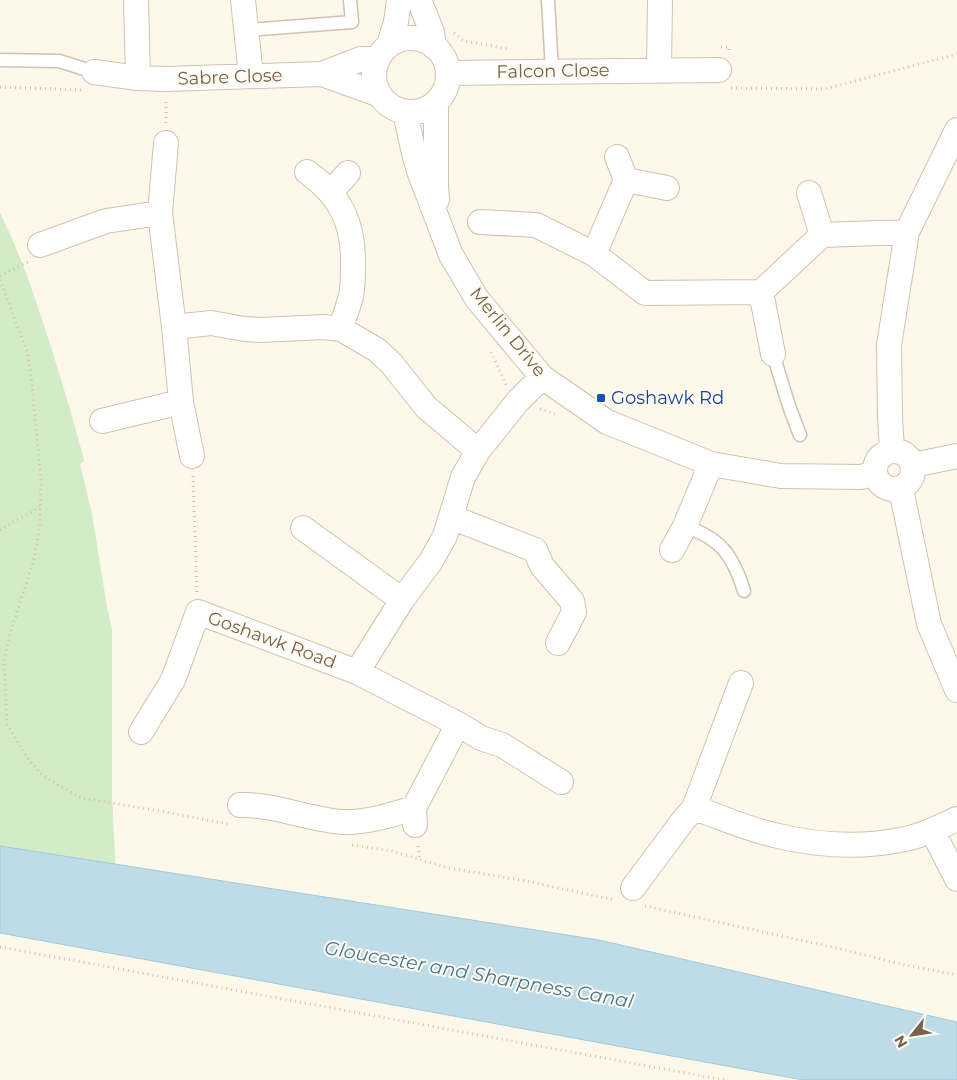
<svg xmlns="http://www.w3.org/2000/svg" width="957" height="1080" font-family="Montserrat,sans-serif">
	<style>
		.green { fill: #d1ecc7 }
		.water { fill: #bddce8; stroke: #a3cada }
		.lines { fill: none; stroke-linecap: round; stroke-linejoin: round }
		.service-casing { stroke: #d0c2ae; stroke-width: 15 }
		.minor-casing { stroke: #d0c2ae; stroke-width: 26 }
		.path { stroke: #d9c0a3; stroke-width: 3; stroke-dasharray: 1 4; stroke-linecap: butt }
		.service { stroke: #fff; stroke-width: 12 }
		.minor { stroke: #fff; stroke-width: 24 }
		.transit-dot { fill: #1a4fb4; stroke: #fffbf1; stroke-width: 2 }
		.labels { text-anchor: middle; stroke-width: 4; stroke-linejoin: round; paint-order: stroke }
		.street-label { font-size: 18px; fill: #79624c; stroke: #fffbf1 }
		.transit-label { font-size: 18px; fill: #164399; stroke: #fffbf1; text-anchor: start }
		.water-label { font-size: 19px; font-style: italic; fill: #44768d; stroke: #fffbf1 }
	</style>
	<rect width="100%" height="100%" fill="#fdf8ea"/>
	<path class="green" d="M 0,213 C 22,257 37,303 52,350 C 63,387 75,423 84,461 L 80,464 L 92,514 L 107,607 L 112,629 L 112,795 L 116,876 L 0,857 Z"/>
	<path class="water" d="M 0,846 L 599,940 L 957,1022 L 957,1080 L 803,1080 L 0,933 Z"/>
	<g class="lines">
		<defs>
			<path id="service" d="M 548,0 L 552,71
				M 247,30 L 352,22 L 350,0
				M 0,60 L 59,61 L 94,72
				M 773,354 L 789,406 L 800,435
				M 685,526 C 721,539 733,555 744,591"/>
			<path id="minor" d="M 136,0 L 138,78
				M 243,0 L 251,76
				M 419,0 L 432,32 L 434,47
				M374 75a37 37 0 1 1 74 0a37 37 0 1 1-74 0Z
				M 389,45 L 396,22 L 399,0
				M 659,69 L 660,0
				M 94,72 L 138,78 L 166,79 L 322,74 L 361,59 L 378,59
				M 448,73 L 719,70
				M 322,74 L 380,95
				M 436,103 L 436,186 L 437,200
				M 405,112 L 413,149 L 419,171 L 451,255 L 477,299 L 542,377 L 607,422 L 711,464 L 781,476 L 861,477 L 875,473
				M 617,157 L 626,180
				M 307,172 C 341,196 354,224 353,265 C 353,275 353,286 351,296 C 348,307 344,318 341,329 L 377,350 L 391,363 L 426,407 L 478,451
				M 331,192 L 348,173
				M 809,193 L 822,235
				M 160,213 L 166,143
				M 480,222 L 536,225 L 594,254 L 645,293 L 761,292
				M 40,245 L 106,221 L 160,213 L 174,327
				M 594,254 L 626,180 L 667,188
				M 773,354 L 761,292 L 822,235 L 907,232
				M 102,421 L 181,402
				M 892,450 L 890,417 L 889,345 L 907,232 L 957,130
				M875 470a19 19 0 1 1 38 0a19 19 0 1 1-38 0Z
				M 192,456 L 181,402 L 174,327 L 211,323 L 244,329 L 261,330 L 324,327 L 341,329
				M 913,465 L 957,456
				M 901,489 L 929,624 L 957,690
				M 451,517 L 535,550 L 542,566 L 572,601 L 574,612 L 558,643
				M 303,528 L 402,600
				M 672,550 L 685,526 L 711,464
				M 741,683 L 694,808 C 721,817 747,829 774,835 C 814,845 859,848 900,840 C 920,837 939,827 957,819
				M 458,724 L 481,738 L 502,745 L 561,782
				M 141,732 L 173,680 L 198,612 L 357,672
				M 240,805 C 274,804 307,819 342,822 C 366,823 391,815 414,808
				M 415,825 L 414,808 L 458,724 L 357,672 L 402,600 L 431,561 L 445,536 L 463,477 L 478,451 L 518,401 L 542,377
				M 932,830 L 957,879
				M 633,888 L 682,822 L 694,808"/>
		</defs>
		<use href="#service" class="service-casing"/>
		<use href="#minor" class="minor-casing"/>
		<path class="path" d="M 454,33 L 464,41 L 509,49
			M 721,47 L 729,47 L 729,53
			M 0,87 L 82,90
			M 731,88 L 825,89 L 957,54
			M 166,123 L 166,99
			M 0,276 L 28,262
			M 0,280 L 27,351 L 31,375 L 41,480 L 40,526 L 33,563 L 9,636 L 4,663 L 7,724 L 26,756 L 40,773 L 68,791 L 82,798 L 160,811 L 228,824
			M 491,352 L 506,385
			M 540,409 L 555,414
			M 193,476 L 197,592
			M 0,530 L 40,507
			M 352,845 L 392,851 L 448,868 L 521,880 L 615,900
			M 418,846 L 420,859
			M 645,906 L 841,949 L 905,965 L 957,975
			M 0,947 L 724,1080"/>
		<use href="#service" class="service"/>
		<use href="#minor" class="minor"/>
	</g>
	<rect class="transit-dot" x="596" y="393" width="10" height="10" rx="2.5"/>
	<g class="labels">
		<g class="street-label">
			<text transform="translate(553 71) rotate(-1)" y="6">Falcon Close</text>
			<text transform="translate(230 77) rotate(-2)" y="6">Sabre Close</text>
			<text transform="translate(508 332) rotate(51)" y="6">Merlin Drive</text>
			<text transform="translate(272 640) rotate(20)" y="6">Goshawk Road</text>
		</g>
		<g class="transit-label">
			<text x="611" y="404">Goshawk Rd</text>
		</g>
		<g class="water-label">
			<text transform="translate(479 974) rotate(10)" y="7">Gloucester and Sharpness Canal</text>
		</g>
	</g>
	<g transform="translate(912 1035) rotate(240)" stroke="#fffbf1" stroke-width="4" paint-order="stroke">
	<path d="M0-4L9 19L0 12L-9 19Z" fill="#79624c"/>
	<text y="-8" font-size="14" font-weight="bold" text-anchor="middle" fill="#79624c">N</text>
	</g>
</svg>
